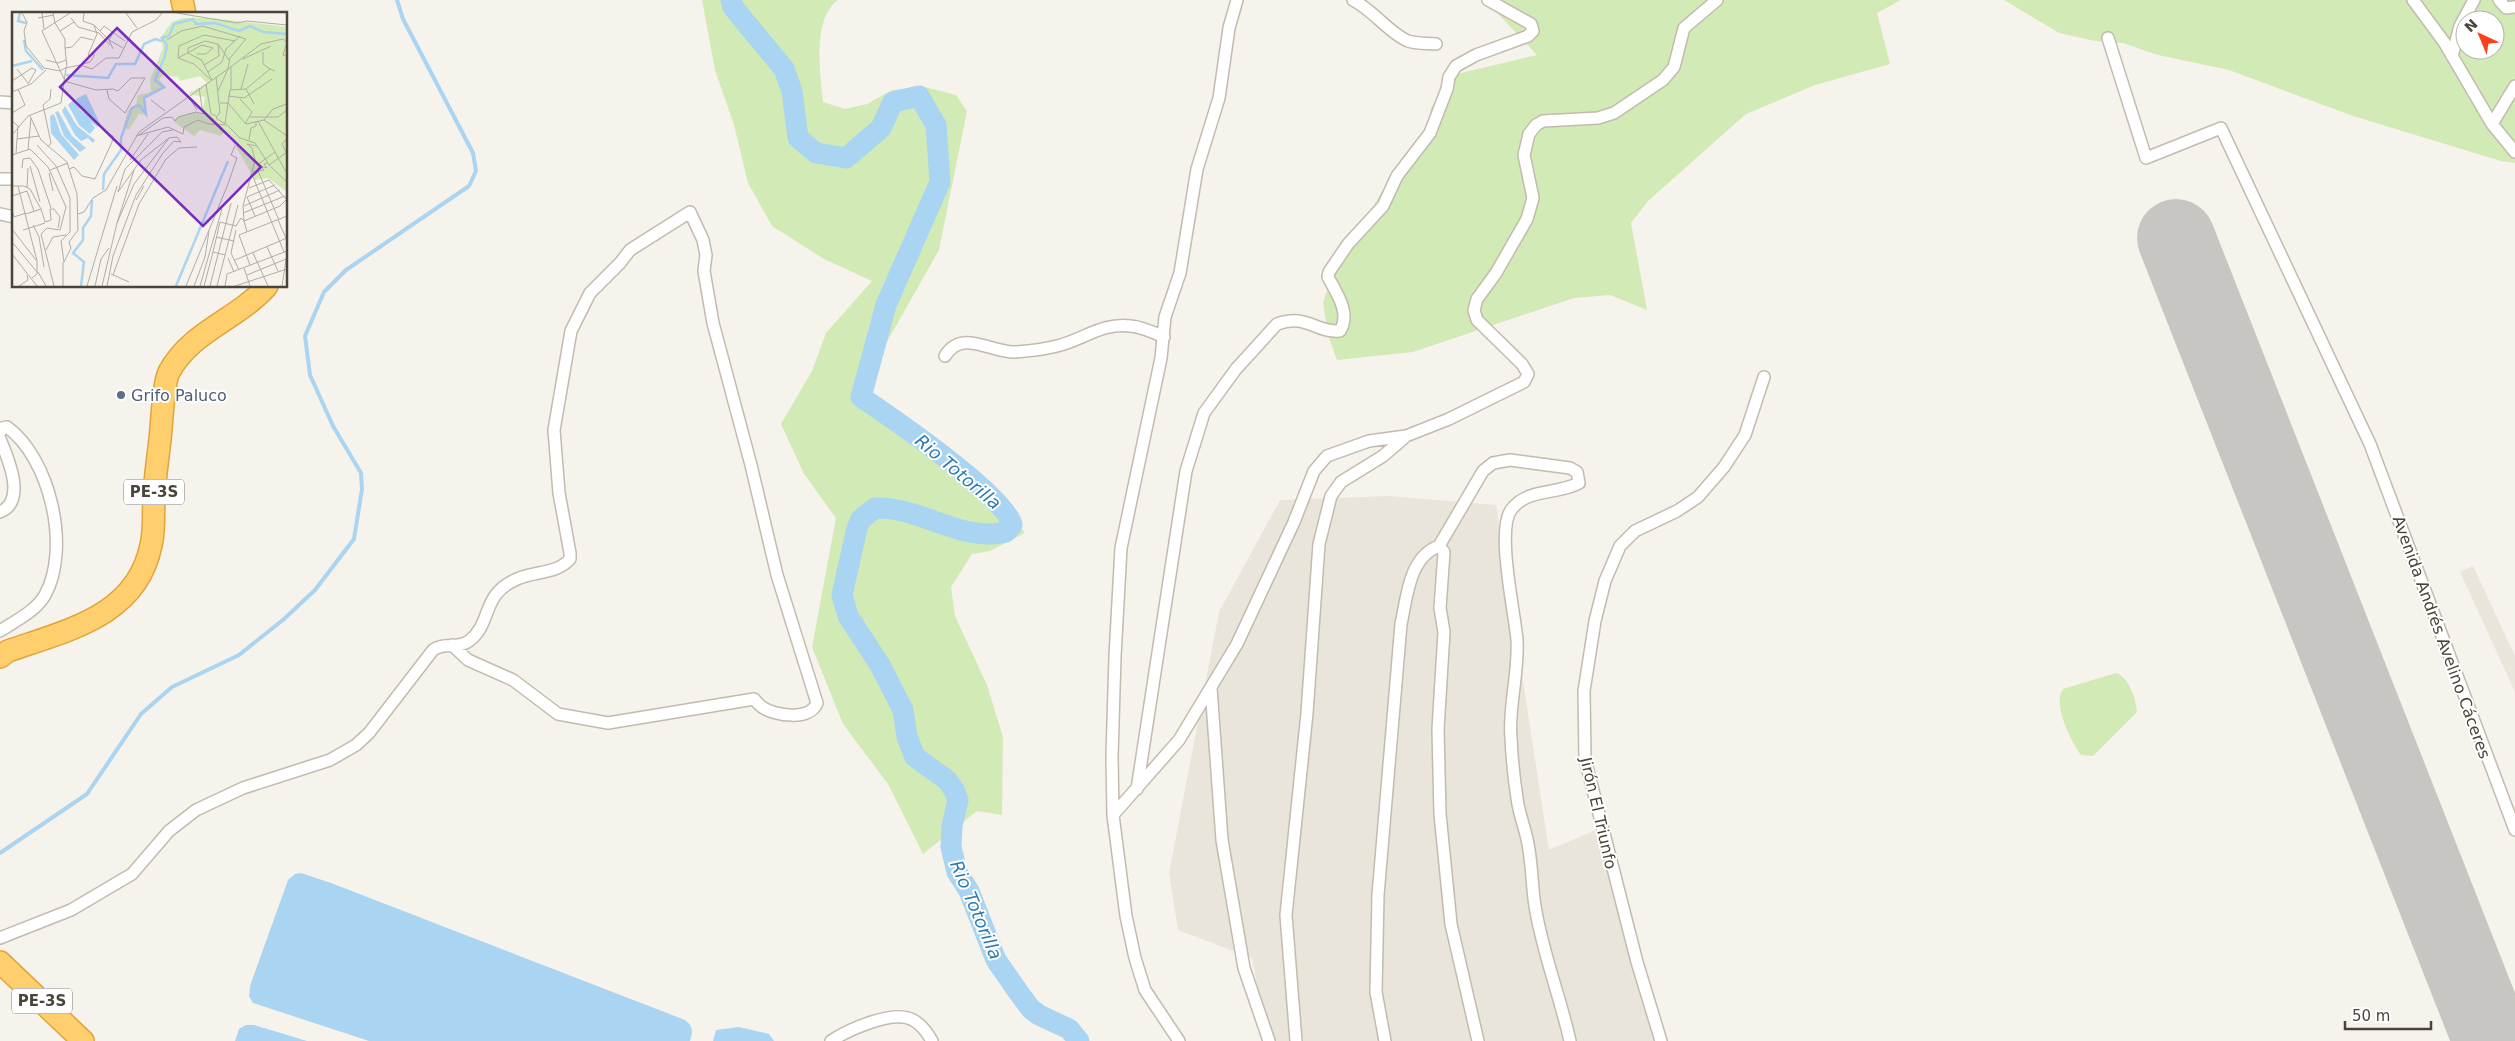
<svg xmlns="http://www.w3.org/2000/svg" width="2515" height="1041" font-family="'DejaVu Sans',sans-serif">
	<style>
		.residential { fill: #eae5da }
		.green { fill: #d2eab5; fill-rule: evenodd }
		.water { fill: #a9d4f2 }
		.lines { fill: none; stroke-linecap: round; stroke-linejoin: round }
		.stream { stroke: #a9d4f2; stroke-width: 4 }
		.river { stroke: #a9d4f2; stroke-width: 21 }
		.runway { stroke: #c8c6c3; stroke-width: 78 }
		.street-casing { stroke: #c2bbae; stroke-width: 14 }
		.highway-casing { stroke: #e0a43c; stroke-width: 24 }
		.street { stroke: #fff; stroke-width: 11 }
		.highway { stroke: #ffcf6e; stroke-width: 21 }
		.service-dot { fill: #5c6f8a; stroke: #fff; stroke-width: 2 }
		.labels { text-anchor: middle; stroke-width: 4; stroke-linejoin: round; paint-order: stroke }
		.shield { fill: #fff; stroke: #817c74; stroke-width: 1 }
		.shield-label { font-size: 15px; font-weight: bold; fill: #4b4439 }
		.service-label { font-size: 16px; fill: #4e5e75; stroke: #fff; text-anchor: start }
		.street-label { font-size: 16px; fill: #4b4439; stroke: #fff }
		.water-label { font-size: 18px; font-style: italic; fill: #2e7ab2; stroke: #fff }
		.inset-river { fill: none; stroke: #a9d4f2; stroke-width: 2.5 }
		.inset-road { fill: none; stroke: #b2ada4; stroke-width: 1 }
		.view { fill: #7b2cbf; fill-opacity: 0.15; stroke: #7b2cbf; stroke-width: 2.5 }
		.inset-edge { fill: none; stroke: #4b4439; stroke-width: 2.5 }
	</style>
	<rect width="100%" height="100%" fill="#f6f3ec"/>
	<path class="residential" d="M 1389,496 L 1496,505 L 1549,850 L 1603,827 L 1667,1041 L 1267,1041 L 1252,958 L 1178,930 L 1169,873 L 1219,612 L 1280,500 Z
		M 2473,566 L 2515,656 L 2515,692 L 2460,572 Z"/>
	<path class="green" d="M 702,0 L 838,0 C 812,18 820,74 823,102 L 845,109 L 867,104 L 892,90 L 925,87 L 956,95 L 967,111 L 939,250 L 871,370 L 867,396 L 881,415 L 899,427 L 954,454 L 996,494 L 1025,533 L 990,551 L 972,554 L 951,587 L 955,616 L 987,685 L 1003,737 L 1002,815 L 977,811 L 923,854 L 888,784 L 843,724 L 812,647 L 836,518 L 804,474 L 781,424 L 812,371 L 826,333 L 872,281 L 824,259 L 772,226 L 748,183 L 734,125 L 715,70 Z
		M 1485,0 L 1901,0 L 1877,13 L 1890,64 L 1815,85 L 1746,114 L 1648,201 L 1631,223 L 1647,310 L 1610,295 L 1574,298 L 1413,352 L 1337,360 L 1328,335 L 1323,303 L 1332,274 L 1385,187 L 1423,149 L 1431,108 L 1453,75 L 1537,55 Z
		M 2004,0 L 2515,0 L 2515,163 L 2501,161 L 2353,116 L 2229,70 L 2158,55 L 2123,43 L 2095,41 L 2059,33 ZM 2465,20 L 2495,20 L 2495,50 L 2465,50 Z
		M 2116,673 C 2129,677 2136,699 2137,712 L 2093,756 L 2081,755 C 2071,742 2052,703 2063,689 Z"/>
	<path class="water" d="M 301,873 L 331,883 L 685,1020 C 693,1026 693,1031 690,1041 L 369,1041 L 253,1003 L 249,996 L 250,986 L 288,880 L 295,874 Z
		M 246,1025 L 254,1025 L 307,1041 L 235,1041 L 239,1029 Z
		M 739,1027 L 769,1034 L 774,1041 L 713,1041 L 716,1030 Z"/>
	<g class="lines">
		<path class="stream" d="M 0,853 L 87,794 L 141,714 L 172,687 L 239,655 L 284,619 L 315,590 L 354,539 L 362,489 L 361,473 L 333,426 L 310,375 L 305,336 L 324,292 L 346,270 L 469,186 L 476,171 L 473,153 L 403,19 L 397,0"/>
		<path class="river" d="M 731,0 L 733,7 L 784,69 L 792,91 L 798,138 L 816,153 L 846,158 L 881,128 L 893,102 L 919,96 L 936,125 L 940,182 L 886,305 L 861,397 C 889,416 1007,496 1012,525 L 1006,532 C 961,543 920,506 875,508 L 861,519 L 857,528 L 842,595 L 848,616 L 880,665 L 903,710 L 907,737 L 915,757 L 947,780 L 954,790 L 958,800 L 952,826 L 951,847 L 957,872 L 969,891 L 996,960 L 1019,993 L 1031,1009 L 1039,1015 L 1069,1029 L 1079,1041"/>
		<path class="runway" d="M 2176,238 L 2492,1041"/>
		<defs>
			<path id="street" d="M 1353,0 C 1373,10 1389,33 1408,41 C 1416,44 1427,43 1436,44
				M 2413,0 L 2444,42 L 2492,124 L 2515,152
				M 2499,0 L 2506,8 L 2515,7
				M 2108,38 L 2146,158 L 2221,128 L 2370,444 L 2515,830
				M 2452,56 L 2460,26 L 2474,0
				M 0,102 L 14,103
				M 2492,124 L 2515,86
				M 0,179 L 14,179
				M 0,214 L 14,217
				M 945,356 C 962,328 991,353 1015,352 C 1029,351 1045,349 1057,346 C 1083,340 1102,322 1131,326 C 1142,327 1153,332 1164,337
				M 0,432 L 2,428 L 7,427 C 50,458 71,548 45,595 C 36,611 15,621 0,631
				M 0,439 C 8,458 27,501 0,512
				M 1439,546 L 1483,471 L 1493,463 L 1510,460 L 1570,468 L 1577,472 L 1579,483 C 1556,495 1527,488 1511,510 C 1496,531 1515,614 1517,640 C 1519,673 1508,708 1511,738 C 1512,758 1514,779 1517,798 C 1519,816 1527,832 1529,850 C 1532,868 1532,887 1535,906 C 1542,951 1560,996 1570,1041
				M 1211,688 L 1222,840 L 1244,968 L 1269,1041
				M 1137,789 L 1186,471 L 1204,413 L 1236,369 L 1277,324 C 1306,313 1316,333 1340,331 C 1351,313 1337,294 1328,277 L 1329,272 L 1348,244 L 1383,206 L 1397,176 L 1430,133 L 1447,89 L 1449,77 L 1456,66 L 1476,55 L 1528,36 L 1533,31 L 1531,24 L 1488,0
				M 1113,815 L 1179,740 L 1237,644 L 1294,522 L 1314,471 L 1327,456 L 1369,441 L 1406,436 L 1449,419 L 1524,382 L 1528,374 L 1522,364 L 1477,320 L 1474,310 L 1477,299 L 1496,273 L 1527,219 L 1533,198 L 1524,155 L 1529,134 L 1536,125 L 1543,121 L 1598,118 L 1614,113 L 1663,80 L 1674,67 L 1684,28 L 1717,0
				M 0,938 L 71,910 L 132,874 L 169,831 L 196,810 L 243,788 L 330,760 L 356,745 L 369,733 L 433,650 C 443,642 459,649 469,641 C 493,623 480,595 517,579 C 535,571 557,574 570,559 L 570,553 L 559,493 L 554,430 L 571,331 L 590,293 L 620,263 L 630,250 L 690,212 L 703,240 L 706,255 L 704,271 L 713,323 L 751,465 L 777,575 L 817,703 C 810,721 775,716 762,707 C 759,705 757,702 754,699 L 608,723 L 558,714 L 513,680 L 468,660 L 452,645
				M 831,1041 C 848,1030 893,1009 913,1020 C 921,1024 928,1034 932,1041
				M 1179,1041 L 1145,990 L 1135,958 L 1126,916 L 1113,815 L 1112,756 L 1115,656 L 1121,548 L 1161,358 L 1165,317 L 1180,273 L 1197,169 L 1219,98 L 1229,28 L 1237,0
				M 1296,1041 L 1286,915 L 1307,713 L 1319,544 L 1331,496 L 1341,482 L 1383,456 L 1404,438
				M 1385,1041 L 1376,992 L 1378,895 L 1401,624 C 1407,597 1409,557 1439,546 L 1444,552 L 1440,608 L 1444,632 L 1438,729 L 1440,814 L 1451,924 L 1478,1041
				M 1661,1041 L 1637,962 L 1585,759 L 1584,691 L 1595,621 L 1605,581 L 1620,546 L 1635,531 L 1677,511 L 1698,497 L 1724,467 L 1745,435 L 1764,377"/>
			<path id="highway" d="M 182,0 L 185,14
				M 0,657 L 8,651 C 68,630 137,616 151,545 C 155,529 153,512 154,496 C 155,477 158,458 160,439 C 162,424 163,384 169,372 C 191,331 237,320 267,286
				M 0,962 L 83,1041"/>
		</defs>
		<use href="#street" class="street-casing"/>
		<use href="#highway" class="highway-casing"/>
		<use href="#street" class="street"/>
		<use href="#highway" class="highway"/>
	</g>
	<circle class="service-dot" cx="121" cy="395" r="5"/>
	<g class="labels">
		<g class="shield">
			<rect x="124" y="479.5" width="60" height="25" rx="4"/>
			<rect x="12" y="988.5" width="60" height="25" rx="4"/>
		</g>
		<g class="shield-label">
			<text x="154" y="497">PE-3S</text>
			<text x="42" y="1006">PE-3S</text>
		</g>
		<g class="service-label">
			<text x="131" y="401">Grifo Paluco</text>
		</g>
		<g class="street-label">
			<text transform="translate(2442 637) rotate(70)" y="6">Avenida Andrés Avelino Cáceres</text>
			<text transform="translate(1599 813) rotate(77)" y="6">Jirón El Triunfo</text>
		</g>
		<g class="water-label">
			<text transform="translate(958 472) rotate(40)" y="6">Rio Totorilla</text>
			<text transform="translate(976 910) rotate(67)" y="6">Rio Totorilla</text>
		</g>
	</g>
	<g transform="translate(12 12)">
		<rect width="275" height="275" fill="#f6f3ec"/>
		<path d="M 171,6 L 199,6 L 275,15 L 275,180 L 256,166 L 243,168 L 216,121 L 212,120 L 209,124 L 188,118 L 182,124 L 162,110 L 164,106 L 184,100 L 190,103 L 193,85 L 176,82 L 195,71 L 188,64 L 168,69 L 166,65 L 151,63 L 147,67 L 154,76 L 133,86 L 134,103 L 127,102 L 117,118 L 111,116 L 116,98 L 124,92 L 126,83 L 139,80 L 138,68 L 151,36 L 149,25 L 160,10 Z" fill="#d2eab5"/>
		<path d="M 74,82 L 88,112 L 85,115 L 75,107 L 64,87 ZM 61,88 L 83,116 L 78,122 L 67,113 L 60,100 L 56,93 ZM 53,94 L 65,114 L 83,128 L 81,131 L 76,126 L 69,129 L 63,123 L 50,99 ZM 46,99 L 60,124 L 74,136 L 68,140 L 52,124 L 43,100 ZM 42,102 L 49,122 L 67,143 L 62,148 L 39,121 L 38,104 Z" fill="#a9d4f2"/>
		<path class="inset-river" d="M 8,1 L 6,9 L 14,11M 12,28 L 14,39 L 31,58M 0,54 L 20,49M 54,63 L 96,66 L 104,52 L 123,52 L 132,32 L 143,27 L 150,29M 91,178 L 92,162 L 109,138 L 109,126 L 120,96 L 127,93 L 134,102 L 132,86 L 152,75 L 143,68 L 153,44 L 155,33 L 150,26 L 157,24 L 162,12 L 181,7 L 184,12 L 203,11 L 227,19 L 238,14 L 251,20 L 275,22M 69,274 L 72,250 L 61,241 L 71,228 L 71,216 L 79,204 L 80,188M 164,274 L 216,149"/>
		<path class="inset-road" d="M 10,1 L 15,10 L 12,19 L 14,34 L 32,56 L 48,59 L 55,55 L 53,36M 30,1 L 32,17M 41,1 L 43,11 L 53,27 L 53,36 L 60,35 L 69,25 L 81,28M 72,1 L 71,9 L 82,13 L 97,28 L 111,36M 114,1 L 125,16M 165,1 L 225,11 L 235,9 L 275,13M 26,6 L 42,3M 59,6 L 66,15 L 87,21 L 98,33M 48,19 L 62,10M 88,19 L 92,14 L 113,29M 100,23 L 97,28 L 101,37M 251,40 L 251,52 L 258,57M 166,46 L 190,33 L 201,36 L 194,42 L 185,42M 189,47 L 200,68M 231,47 L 259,34M 34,48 L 46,51 L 54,48M 189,48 L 176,41 L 176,36 L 193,29 L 206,32 L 217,48M 71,52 L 78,50 L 82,44 L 82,40 L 78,45 L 76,43 L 85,22 L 82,13M 192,53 L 207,44 L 206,32M 219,55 L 219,78M 5,57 L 16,71M 196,60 L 210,50 L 214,37 L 228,24M 204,65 L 208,100 L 204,106 L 213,112 L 218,78 L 234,77 L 258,57 L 263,59M 52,67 L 30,19 L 58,1M 199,68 L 182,52 L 166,46 L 167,34 L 192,23 L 223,29M 0,69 L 20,56 L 24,58 L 16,72M 52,69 L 84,78 L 101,77 L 106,79 L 119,66 L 133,66 L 113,101 L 97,87 L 95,78M 194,72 L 199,102 L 204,104M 229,77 L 236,52M 234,77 L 242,92M 206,79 L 216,57 L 249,32 L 271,27 L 275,30 L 271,43 L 275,44M 0,80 L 19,72 L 34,58M 176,84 L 185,98M 216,84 L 232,86 L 260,67M 228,87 L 240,100 L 233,112M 139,88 L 153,99M 208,91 L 216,91 L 234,112 L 252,108 L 261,97 L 275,92M 0,101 L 13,93 L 6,77M 18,104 L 29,128 L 55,150 L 65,182 L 66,218 L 57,230 L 59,236 L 52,250 L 49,229 L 58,220 L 58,186 L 44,154 L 25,133M 238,105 L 266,105 L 275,98M 252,108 L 275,124M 0,109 L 6,114 L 4,141M 246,109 L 274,160M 0,123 L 16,104 L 49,91 L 54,56 L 68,53 L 80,57 L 94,46 L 107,46 L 120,20 L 144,8 L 150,1M 127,123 L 151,106 L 160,105 L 163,109 L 166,105 L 184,100 L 191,102 L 187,76M 124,124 L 156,115 L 171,122 L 172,115 L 186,108 L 196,112 L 215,113 L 228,126 L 243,131 L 256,151 L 252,152 L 255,156 L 248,154 L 252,158 L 241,160M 5,127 L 27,124M 237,128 L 239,116 L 244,114 L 244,109M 36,135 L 39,131 L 31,93 L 38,87 L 39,77M 16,137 L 19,106M 275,142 L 270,132 L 275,126M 0,143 L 18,137 L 36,155 L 54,195 L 48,218M 118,148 L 136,122M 256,152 L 275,170M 245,153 L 263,140M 257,153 L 275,140M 18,154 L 28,190M 10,156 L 11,147 L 18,146 L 26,157 L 39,196M 57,157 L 62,155 L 70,164 L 83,167 L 100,130 L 101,124 L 95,121M 38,158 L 56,151M 122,158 L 105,211 L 122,172 L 157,126 L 129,148 L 106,180 L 113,157 L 150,120 L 161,118M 246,159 L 267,208M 37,161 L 41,179M 241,165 L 272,240M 0,174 L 12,174 L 18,177 L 29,197 L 33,210 L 39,208 L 38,197 L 42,197 L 48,205 L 46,216M 6,174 L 25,249 L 25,262 L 20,266M 15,176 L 16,156M 237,176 L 257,168 L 275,188M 0,184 L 15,179 L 22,199M 124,188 L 132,174M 232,194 L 268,178M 0,199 L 2,205 L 14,201M 231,201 L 273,184M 14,202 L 29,197M 66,202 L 72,200 L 81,186 L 94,178 L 127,120 L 216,57 L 218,46 L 234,27 L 191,14 L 169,19 L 155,28M 243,204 L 235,185 L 263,173M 266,208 L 274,226M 21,213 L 27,225 L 32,255M 0,217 L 24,248M 11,218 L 33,211M 224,218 L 219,241 L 227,258M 235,220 L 232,209 L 268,194 L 275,187M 204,225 L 222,229M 0,230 L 25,260M 255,235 L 266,259M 34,238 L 41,225 L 54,223M 201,240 L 208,210 L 224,214 L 229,206 L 232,209 L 231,194 L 243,148 L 240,136 L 235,132 L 245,134M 241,241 L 256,274M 0,242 L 25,274M 216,246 L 222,260M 223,248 L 275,226M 51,250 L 51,274M 238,253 L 227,223 L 275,204M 232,256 L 238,274M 26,260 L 34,274M 99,262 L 117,270M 101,263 L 127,192 L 154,147 L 167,136 L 185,135M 235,263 L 274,247M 7,274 L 16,268 L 15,263M 42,274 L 29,222 L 35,216 L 48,218M 75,274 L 105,174M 83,274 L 89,247 L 97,236M 90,274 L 105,211M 95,274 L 101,244 L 124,183 L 151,141 L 162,129 L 169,130 L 165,125 L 157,126M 174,274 L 216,172 L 225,146 L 219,143 L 223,134M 182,274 L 193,245 L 197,219M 188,274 L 210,197M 192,274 L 201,240 L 213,243M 198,274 L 219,191M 205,274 L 226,193M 213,274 L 215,262 L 275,239M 223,274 L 275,257M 270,274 L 275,242"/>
		<path class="view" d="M 105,16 L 249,155 L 191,214 L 48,75 Z"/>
		<rect width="275" height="275" class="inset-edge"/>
	</g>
	<g transform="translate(2480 35) rotate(316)"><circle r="24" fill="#ffffff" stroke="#b7b4b0"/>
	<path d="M0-4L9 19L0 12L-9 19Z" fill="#fc3f1d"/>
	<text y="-8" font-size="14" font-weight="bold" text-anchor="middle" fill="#4b4439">N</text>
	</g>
	<path d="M2345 1021v8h86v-8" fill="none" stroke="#4b4439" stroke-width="2.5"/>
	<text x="2352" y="1021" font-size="15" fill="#4b4439" stroke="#ffffff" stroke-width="4" paint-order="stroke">50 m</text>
</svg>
